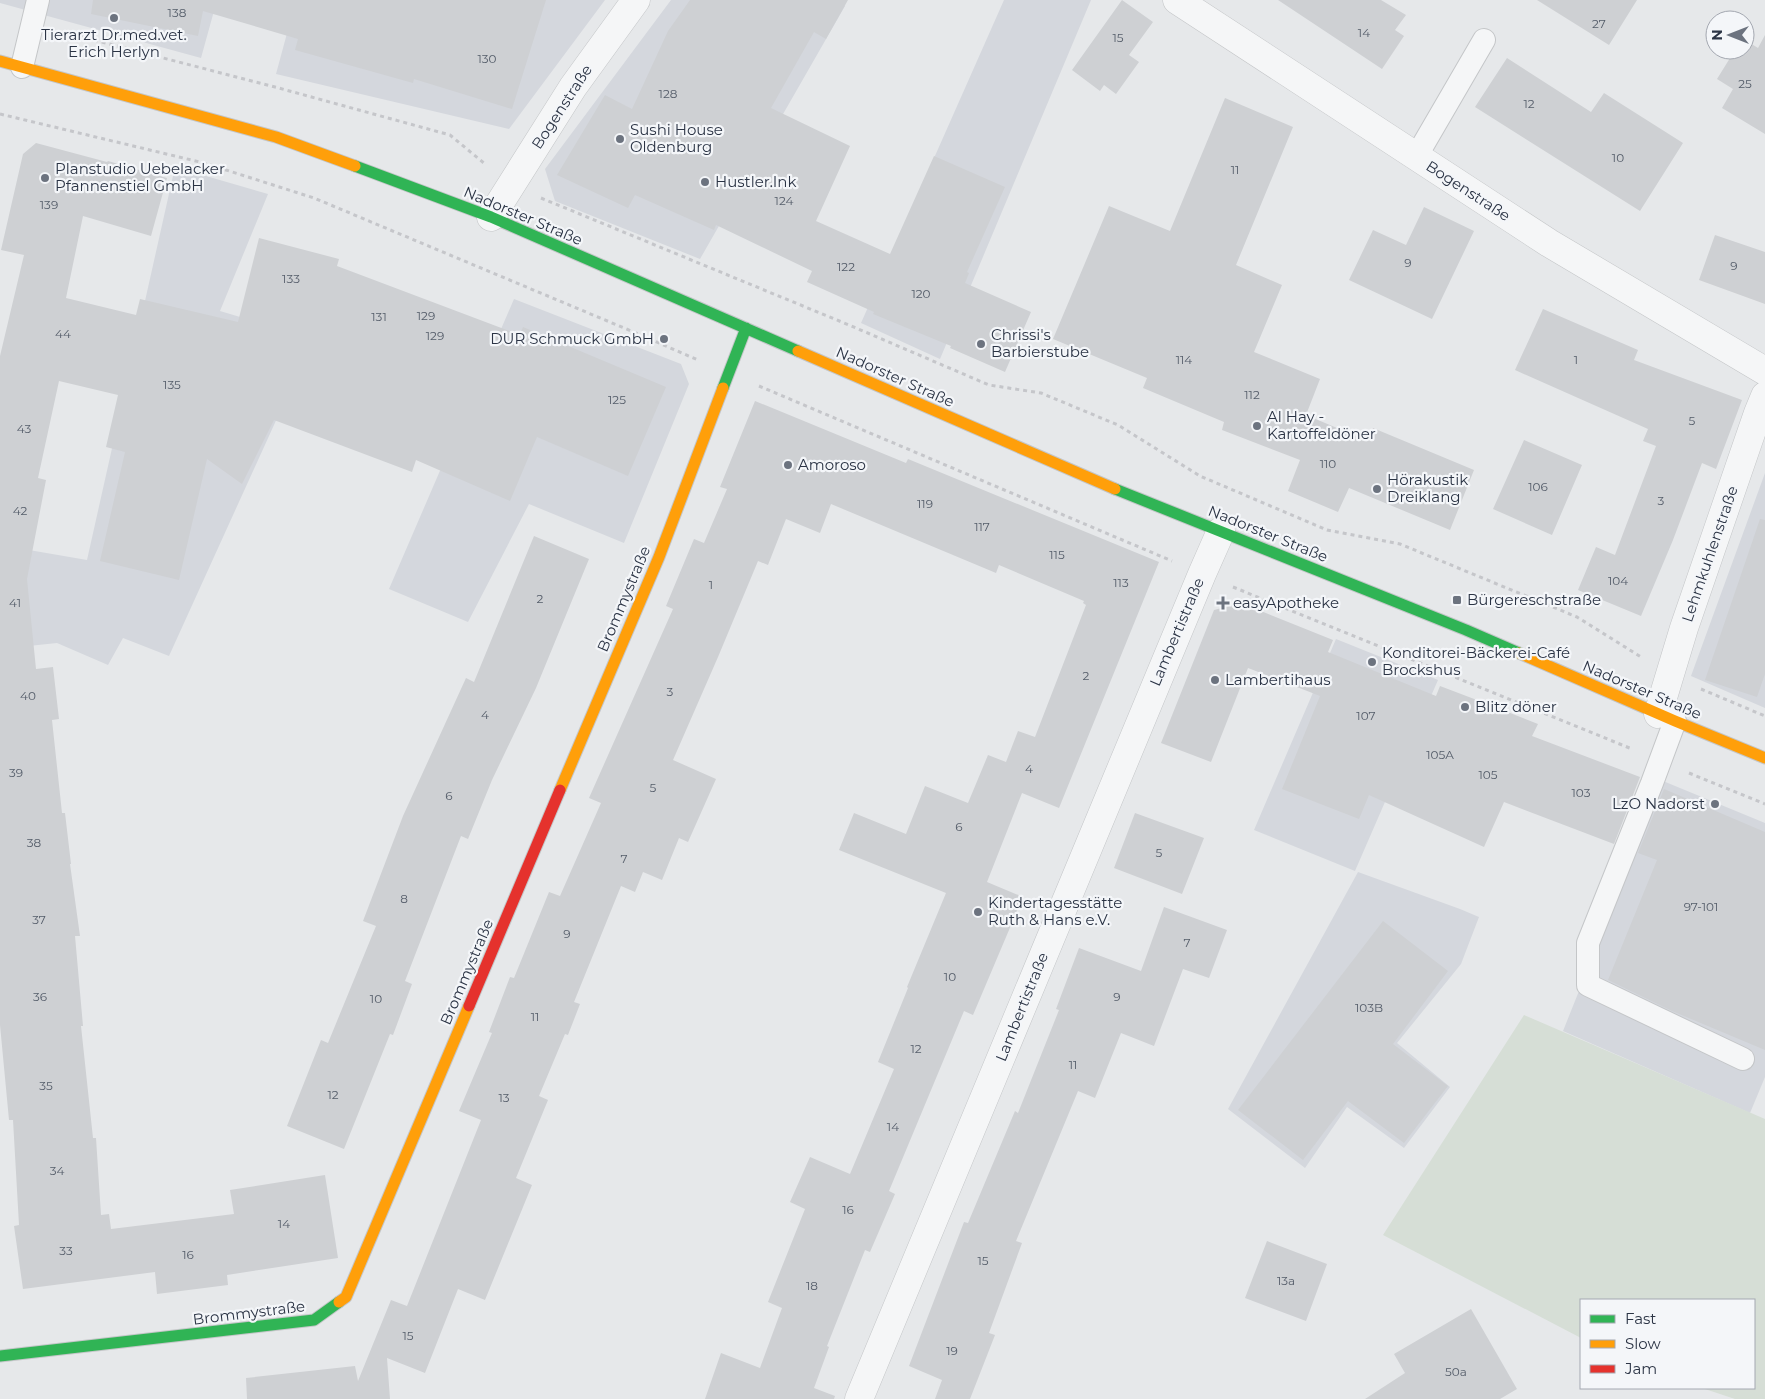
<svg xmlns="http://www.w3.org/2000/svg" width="1765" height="1399" font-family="Montserrat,sans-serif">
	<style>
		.built { fill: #d4d7dd }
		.green { fill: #d6ded6 }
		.building { fill: #ced0d3 }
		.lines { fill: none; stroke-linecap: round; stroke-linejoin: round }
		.lane-casing { stroke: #c4c6c8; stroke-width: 24 }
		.street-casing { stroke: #c4c6c8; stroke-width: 29 }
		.fast-casing { stroke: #c4c6c8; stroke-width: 13 }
		.slow-casing { stroke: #c4c6c8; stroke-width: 13 }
		.jam-casing { stroke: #c4c6c8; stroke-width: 13 }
		.path { stroke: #c5c6ca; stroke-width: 3; stroke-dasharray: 4 4; stroke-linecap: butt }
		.lane { stroke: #f5f6f7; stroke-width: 22 }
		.street { stroke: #f5f6f7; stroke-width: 28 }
		.fast { stroke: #30b455; stroke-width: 11 }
		.slow { stroke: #ff9f0a; stroke-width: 11 }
		.jam { stroke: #e5322d; stroke-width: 11 }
		.poi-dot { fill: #6c737f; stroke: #f4f6f9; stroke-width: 2 }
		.labels { text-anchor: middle; stroke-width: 4.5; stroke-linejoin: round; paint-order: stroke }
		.number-label { font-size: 12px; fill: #545c69 }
		.poi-label { font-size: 15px; fill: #2b3445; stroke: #f4f6f9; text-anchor: start }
		.street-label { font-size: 15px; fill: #2b3445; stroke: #f4f6f9 }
	</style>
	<rect width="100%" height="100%" fill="#e6e8ea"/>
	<path class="built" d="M 0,0 L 217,0 L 201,58 L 0,3 Z
		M 296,0 L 605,0 L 509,129 L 276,74 Z
		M 671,0 L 835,0 L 845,6 L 700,259 L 555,201 L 545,169 Z
		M 1004,0 L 1091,0 L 940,359 L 861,323 Z
		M 175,167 L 268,194 L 220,311 L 313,339 L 169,656 L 123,638 L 108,665 L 57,643 L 0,649 L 0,545 L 87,560 Z
		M 514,299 L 681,364 L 689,384 L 624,543 L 529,504 L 468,622 L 389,589 Z
		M 1765,473 L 1765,708 L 1691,676 Z
		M 1336,639 L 1438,680 L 1355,871 L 1254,830 Z
		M 1663,781 L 1765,823 L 1765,1077 L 1750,1113 L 1563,1031 Z
		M 1358,872 L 1460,909 L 1479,917 L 1461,964 L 1397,1043 L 1450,1087 L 1404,1148 L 1347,1107 L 1305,1168 L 1228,1109 Z"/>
	<path class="green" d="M 1524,1015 L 1765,1119 L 1765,1399 L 1735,1399 L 1702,1388 L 1754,1388 L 1754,1300 L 1581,1300 L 1581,1338 L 1383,1235 Z"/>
	<path class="building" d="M 93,0 L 546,0 L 512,109 L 414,79 L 413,83 L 295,50 L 298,39 L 203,11 L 198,36 L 91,14 Z
		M 690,0 L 848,0 L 826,39 L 814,32 L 771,108 L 850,146 L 816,221 L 890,254 L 934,156 L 1005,187 L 967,272 L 969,273 L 965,283 L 1031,312 L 1005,372 L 950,348 L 951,346 L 873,314 L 874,312 L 807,282 L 812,271 L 716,225 L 714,230 L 635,195 L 628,208 L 557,175 L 605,95 L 632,109 L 668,31 Z
		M 1122,0 L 1153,22 L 1129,55 L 1139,62 L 1116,94 L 1104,85 L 1100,91 L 1072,70 Z
		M 1278,0 L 1381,0 L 1406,15 L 1395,30 L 1404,36 L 1382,69 Z
		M 1537,0 L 1637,0 L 1609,45 Z
		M 1765,35 L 1765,134 L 1722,108 L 1733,89 L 1717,79 L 1735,50 L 1745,50 L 1745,40 L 1758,48 Z
		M 1507,58 L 1591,112 L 1604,93 L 1683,143 L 1640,211 L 1475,107 Z
		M 1225,98 L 1293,127 L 1236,265 L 1282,285 L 1254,352 L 1320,379 L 1306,415 L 1368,441 L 1373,428 L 1474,470 L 1450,530 L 1349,488 L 1338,512 L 1288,491 L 1300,460 L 1222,430 L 1224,422 L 1143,388 L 1147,378 L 1053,339 L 1109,206 L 1170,231 Z
		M 36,143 L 107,162 L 108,161 L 167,178 L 151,236 L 83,216 L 66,298 L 136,315 L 140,299 L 238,322 L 259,238 L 339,259 L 337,266 L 520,335 L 523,327 L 666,387 L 628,476 L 537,437 L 510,501 L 416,460 L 412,472 L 274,420 L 242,484 L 207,459 L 179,580 L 100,561 L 125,452 L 106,447 L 118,395 L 59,381 L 38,478 L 46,480 L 27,579 L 36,669 L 53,667 L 59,719 L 52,720 L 62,813 L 65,813 L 71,864 L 70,864 L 80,936 L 75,936 L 83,1026 L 81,1026 L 93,1138 L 96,1138 L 101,1215 L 109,1214 L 111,1229 L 234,1214 L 230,1190 L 325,1175 L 338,1258 L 227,1275 L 228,1285 L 157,1294 L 155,1272 L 23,1289 L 14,1226 L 19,1225 L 13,1120 L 9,1120 L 0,1025 L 0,356 L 24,255 L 1,250 L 23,154 Z
		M 1424,207 L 1474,231 L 1432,319 L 1349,280 L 1373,230 L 1406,245 Z
		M 1715,235 L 1765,252 L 1765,304 L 1699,280 Z
		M 1543,309 L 1638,350 L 1634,360 L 1742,400 L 1716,469 L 1702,463 L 1673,540 L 1641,616 L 1578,590 L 1596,547 L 1615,555 L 1656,446 L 1643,441 L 1648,429 L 1515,370 Z
		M 755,401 L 906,463 L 908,459 L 1159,562 L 1059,808 L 1022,793 L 987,882 L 1023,897 L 973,1015 L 964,1011 L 889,1191 L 895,1194 L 870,1252 L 865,1250 L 827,1346 L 829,1347 L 814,1388 L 835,1396 L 834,1399 L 705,1399 L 721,1353 L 760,1368 L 782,1308 L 768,1302 L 805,1209 L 790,1202 L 810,1157 L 850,1174 L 894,1069 L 878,1062 L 908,988 L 907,987 L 946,893 L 839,850 L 854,813 L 906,834 L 925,786 L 968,803 L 988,755 L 1006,762 L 1018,731 L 1035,737 L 1086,605 L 1083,603 L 1084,601 L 999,565 L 996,573 L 831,504 L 820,533 L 786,519 L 768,565 L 758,561 L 718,657 L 673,760 L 716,779 L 688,842 L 679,838 L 662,880 L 643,872 L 635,892 L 621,886 L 574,1002 L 580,1004 L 568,1035 L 565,1034 L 539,1096 L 548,1100 L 516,1178 L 532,1185 L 485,1300 L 458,1289 L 425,1373 L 387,1358 L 390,1399 L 247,1399 L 246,1378 L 355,1366 L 358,1381 L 391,1300 L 407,1306 L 481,1120 L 459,1111 L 492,1033 L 489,1032 L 510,977 L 514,978 L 549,892 L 560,896 L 601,803 L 589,798 L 673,609 L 666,606 L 694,539 L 704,543 L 727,489 L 720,487 Z
		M 1524,440 L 1582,465 L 1552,535 L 1493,509 Z
		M 1760,519 L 1765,520 L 1765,674 L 1757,697 L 1705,680 Z
		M 534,536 L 589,559 L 536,688 L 492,780 L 468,839 L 461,836 L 405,981 L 412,984 L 393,1035 L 390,1034 L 344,1149 L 287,1126 L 321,1040 L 328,1043 L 376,926 L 363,921 L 403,816 L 466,678 L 474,682 Z
		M 1241,603 L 1333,640 L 1328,652 L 1436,696 L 1440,686 L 1490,705 L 1538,724 L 1532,736 L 1640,777 L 1614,844 L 1504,802 L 1484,847 L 1369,795 L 1359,819 L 1282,789 L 1320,696 L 1248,668 L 1211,762 L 1161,743 L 1214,610 Z
		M 1664,789 L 1765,832 L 1765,1050 L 1672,1011 L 1608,980 L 1657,860 L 1638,853 Z
		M 1135,813 L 1204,838 L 1182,894 L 1114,868 Z
		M 1164,907 L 1227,930 L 1209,978 L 1183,969 L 1154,1046 L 1121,1033 L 1095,1098 L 1078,1091 L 1016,1241 L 1022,1243 L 989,1333 L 995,1335 L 970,1399 L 935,1399 L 942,1380 L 909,1366 L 964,1222 L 968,1223 L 1015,1111 L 1018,1113 L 1059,1010 L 1056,1009 L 1079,948 L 1141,971 Z
		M 1383,921 L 1448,971 L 1393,1044 L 1448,1086 L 1404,1143 L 1348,1101 L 1303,1160 L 1238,1110 Z
		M 1267,1241 L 1327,1264 L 1306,1321 L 1245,1298 Z
		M 1471,1309 L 1517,1389 L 1500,1399 L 1365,1399 L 1405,1373 L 1394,1354 Z"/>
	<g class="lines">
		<defs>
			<path id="lane" d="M 22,67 L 38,0
				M 1416,157 L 1484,40
				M 1675,721 L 1652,783 L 1588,943 L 1588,985 L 1743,1059"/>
			<path id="street" d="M 1177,0 L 1549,243 L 1765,371
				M 491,217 L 573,87 L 636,0
				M 1658,714 L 1684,628 L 1758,413 L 1765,396
				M 859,1399 L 1202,574 L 1221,531"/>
			<path id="fast" d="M 355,166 L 491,217 L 798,351
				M 723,388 L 746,328
				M 1115,489 L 1466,630 L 1519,653
				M 0,1356 L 314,1320 L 339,1302"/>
			<path id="slow" d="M 0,61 L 276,137 L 355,166
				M 798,351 L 1115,489
				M 1519,653 L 1675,721 L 1765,758
				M 560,790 L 659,557 L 723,388
				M 339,1302 L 346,1297 L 469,1006"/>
			<path id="jam" d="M 469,1006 L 560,790"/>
		</defs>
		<use href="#lane" class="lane-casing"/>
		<use href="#street" class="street-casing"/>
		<use href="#fast" class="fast-casing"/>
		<use href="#slow" class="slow-casing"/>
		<use href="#jam" class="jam-casing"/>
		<path class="path" d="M 63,32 L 275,87 L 450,135 L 485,164
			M 0,114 L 204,163 L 314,198 L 636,333 L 698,360
			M 541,198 L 849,325 L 989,385 L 1041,393 L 1118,425 L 1200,476 L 1327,530 L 1400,544 L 1577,617 L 1641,657
			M 759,386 L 1172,561
			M 1233,587 L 1632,749
			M 1701,689 L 1765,716
			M 1689,773 L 1765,804"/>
		<use href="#lane" class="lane"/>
		<use href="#street" class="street"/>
		<use href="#fast" class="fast"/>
		<use href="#slow" class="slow"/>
		<use href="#jam" class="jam"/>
	</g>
	<g class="poi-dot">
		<circle cx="114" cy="18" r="5"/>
		<circle cx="620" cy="139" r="5"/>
		<circle cx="45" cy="178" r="5"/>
		<circle cx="705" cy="182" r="5"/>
		<circle cx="664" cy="339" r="5"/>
		<circle cx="981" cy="344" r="5"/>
		<circle cx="1257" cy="426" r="5"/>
		<circle cx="788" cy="465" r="5"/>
		<circle cx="1377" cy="489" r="5"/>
		<rect x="1452" y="595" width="10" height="10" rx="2.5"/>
		<path d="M1220.5 595.5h5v5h5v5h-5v5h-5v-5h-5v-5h5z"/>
		<circle cx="1372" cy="662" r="5"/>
		<circle cx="1215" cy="680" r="5"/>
		<circle cx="1465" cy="707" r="5"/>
		<circle cx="1715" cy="804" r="5"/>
		<circle cx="978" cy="912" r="5"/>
	</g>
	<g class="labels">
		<g class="number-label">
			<text x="177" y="17">138</text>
			<text x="1599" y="28">27</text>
			<text x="1364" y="37">14</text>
			<text x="1118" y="42">15</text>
			<text x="487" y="63">130</text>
			<text x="1745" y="88">25</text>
			<text x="668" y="98">128</text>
			<text x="1529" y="108">12</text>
			<text x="1618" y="162">10</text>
			<text x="1235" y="174">11</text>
			<text x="784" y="205">124</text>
			<text x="49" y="209">139</text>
			<text x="1408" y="267">9</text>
			<text x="1734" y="270">9</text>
			<text x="846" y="271">122</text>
			<text x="291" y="283">133</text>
			<text x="921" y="298">120</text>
			<text x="426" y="320">129</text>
			<text x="379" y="321">131</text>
			<text x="63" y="338">44</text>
			<text x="435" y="340">129</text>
			<text x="1184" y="364">114</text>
			<text x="1576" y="364">1</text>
			<text x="172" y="389">135</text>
			<text x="1252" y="399">112</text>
			<text x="617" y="404">125</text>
			<text x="1692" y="425">5</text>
			<text x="24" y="433">43</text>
			<text x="1328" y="468">110</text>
			<text x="1538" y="491">106</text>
			<text x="1661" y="505">3</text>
			<text x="925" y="508">119</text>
			<text x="20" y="515">42</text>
			<text x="982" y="531">117</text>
			<text x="1057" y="559">115</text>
			<text x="1618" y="585">104</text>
			<text x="1121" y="587">113</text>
			<text x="711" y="589">1</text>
			<text x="540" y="603">2</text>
			<text x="15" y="607">41</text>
			<text x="1086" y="680">2</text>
			<text x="670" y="696">3</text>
			<text x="28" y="700">40</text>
			<text x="485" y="719">4</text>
			<text x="1366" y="720">107</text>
			<text x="1440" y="759">105A</text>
			<text x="1029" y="773">4</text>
			<text x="16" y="777">39</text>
			<text x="1488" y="779">105</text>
			<text x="653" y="792">5</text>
			<text x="1581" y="797">103</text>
			<text x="449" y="800">6</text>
			<text x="959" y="831">6</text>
			<text x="34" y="847">38</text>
			<text x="1159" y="857">5</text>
			<text x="624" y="863">7</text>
			<text x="404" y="903">8</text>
			<text x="1701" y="911">97-101</text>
			<text x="39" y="924">37</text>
			<text x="567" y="938">9</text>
			<text x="1187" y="947">7</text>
			<text x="950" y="981">10</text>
			<text x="40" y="1001">36</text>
			<text x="1117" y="1001">9</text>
			<text x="376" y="1003">10</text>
			<text x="1369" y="1012">103B</text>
			<text x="535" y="1021">11</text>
			<text x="916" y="1053">12</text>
			<text x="1073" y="1069">11</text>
			<text x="46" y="1090">35</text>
			<text x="333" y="1099">12</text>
			<text x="504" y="1102">13</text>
			<text x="893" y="1131">14</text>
			<text x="57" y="1175">34</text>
			<text x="848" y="1214">16</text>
			<text x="284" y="1228">14</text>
			<text x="66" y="1255">33</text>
			<text x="188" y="1259">16</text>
			<text x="983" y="1265">15</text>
			<text x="1286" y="1285">13a</text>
			<text x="812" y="1290">18</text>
			<text x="408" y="1340">15</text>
			<text x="952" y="1355">19</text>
			<text x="1456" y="1376">50a</text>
		</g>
		<g class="poi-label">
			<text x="114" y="40" text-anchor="middle">Tierarzt Dr.med.vet.<tspan x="114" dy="17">Erich Herlyn</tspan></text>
			<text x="630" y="135">Sushi House<tspan x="630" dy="17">Oldenburg</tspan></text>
			<text x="55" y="174">Planstudio Uebelacker<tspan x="55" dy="17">Pfannenstiel GmbH</tspan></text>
			<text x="715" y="187">Hustler.Ink</text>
			<text x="991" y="340">Chrissi's<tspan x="991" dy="17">Barbierstube</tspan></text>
			<text x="654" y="344" text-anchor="end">DUR Schmuck GmbH</text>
			<text x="1267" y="422">Al Hay -<tspan x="1267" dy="17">Kartoffeldöner</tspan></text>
			<text x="798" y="470">Amoroso</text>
			<text x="1387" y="485">Hörakustik<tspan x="1387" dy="17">Dreiklang</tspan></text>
			<text x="1467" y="605">Bürgereschstraße</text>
			<text x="1233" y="608">easyApotheke</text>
			<text x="1382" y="658">Konditorei-Bäckerei-Café<tspan x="1382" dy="17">Brockshus</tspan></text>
			<text x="1225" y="685">Lambertihaus</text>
			<text x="1475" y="712">Blitz döner</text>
			<text x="1705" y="809" text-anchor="end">LzO Nadorst</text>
			<text x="988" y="908">Kindertagesstätte<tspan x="988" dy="17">Ruth &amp; Hans e.V.</tspan></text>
		</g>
		<g class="street-label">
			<text transform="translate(562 107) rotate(-57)" y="5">Bogenstraße</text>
			<text transform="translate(1468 191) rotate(33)" y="5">Bogenstraße</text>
			<text transform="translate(523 216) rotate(23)" y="5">Nadorster Straße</text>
			<text transform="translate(895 377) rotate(24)" y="5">Nadorster Straße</text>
			<text transform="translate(1268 534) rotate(22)" y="5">Nadorster Straße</text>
			<text transform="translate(1710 554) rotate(-71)" y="5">Lehmkuhlenstraße</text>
			<text transform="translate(624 599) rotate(-67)" y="5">Brommystraße</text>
			<text transform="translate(1177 632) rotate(-67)" y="5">Lambertistraße</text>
			<text transform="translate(1642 690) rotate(23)" y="5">Nadorster Straße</text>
			<text transform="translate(467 972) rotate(-67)" y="5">Brommystraße</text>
			<text transform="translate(1022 1007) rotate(-68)" y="5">Lambertistraße</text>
			<text transform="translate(249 1313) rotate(-7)" y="5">Brommystraße</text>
		</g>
	</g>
	<rect x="1580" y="1299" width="175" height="90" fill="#f4f6f9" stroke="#a4a8b1"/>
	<rect x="1590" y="1315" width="25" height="8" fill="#30b455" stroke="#a4a8b1"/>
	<text x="1625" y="1324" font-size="15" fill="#2b3445">Fast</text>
	<rect x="1590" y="1340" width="25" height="8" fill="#ff9f0a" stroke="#a4a8b1"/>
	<text x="1625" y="1349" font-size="15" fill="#2b3445">Slow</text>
	<rect x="1590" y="1365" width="25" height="8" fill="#e5322d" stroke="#a4a8b1"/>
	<text x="1625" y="1374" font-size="15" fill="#2b3445">Jam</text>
	<g transform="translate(1730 35) rotate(270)"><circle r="24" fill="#f4f6f9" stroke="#a4a8b1"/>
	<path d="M0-4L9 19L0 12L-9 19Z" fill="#6c737f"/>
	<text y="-8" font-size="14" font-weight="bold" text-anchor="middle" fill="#2b3445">N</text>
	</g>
</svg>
